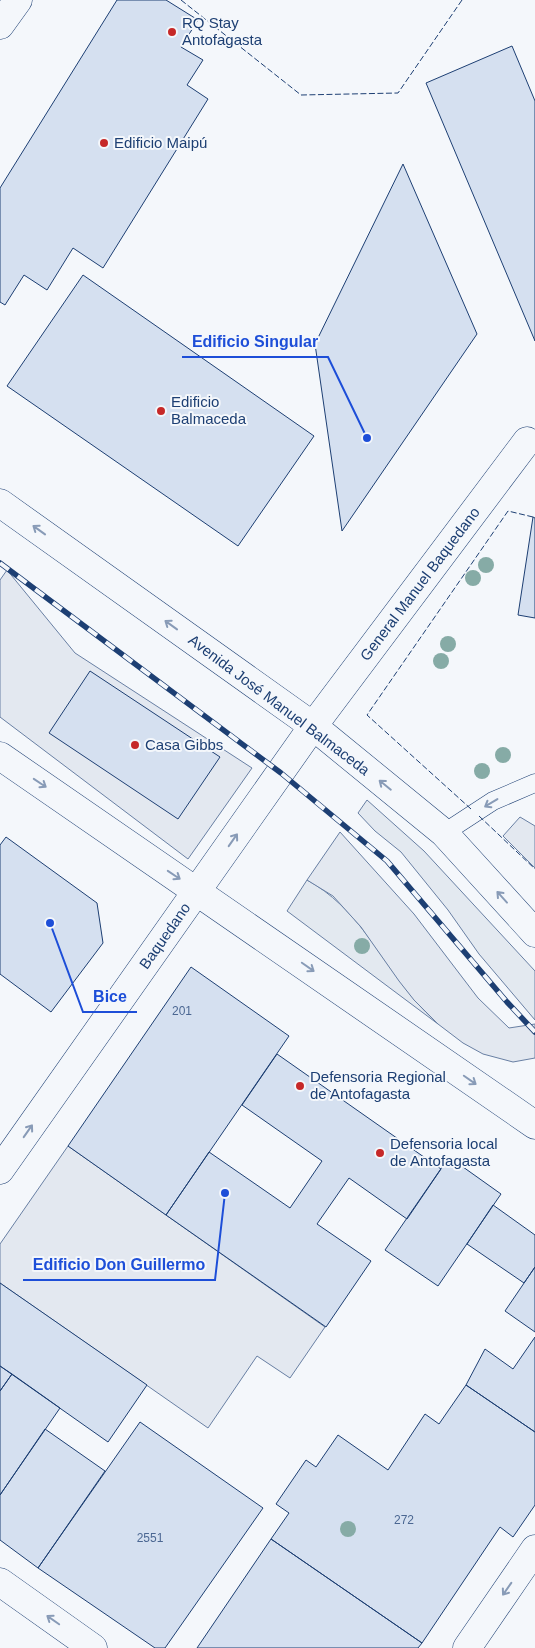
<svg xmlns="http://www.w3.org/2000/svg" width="535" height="1648" font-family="Arial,sans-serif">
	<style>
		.green { fill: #e3e9f0; stroke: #687fa3 }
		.parking { fill: #e3e8f0; stroke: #687fa3 }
		.building { fill: #d5e0f0; stroke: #1d3f73 }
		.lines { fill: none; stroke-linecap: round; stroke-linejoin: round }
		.service-casing { stroke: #1d3f73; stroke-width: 19 }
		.minor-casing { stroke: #1d3f73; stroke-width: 29 }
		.tertiary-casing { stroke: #1d3f73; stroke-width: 29 }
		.trunk-casing { stroke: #1d3f73; stroke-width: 29 }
		.service { stroke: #f4f7fb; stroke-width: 18 }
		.minor { stroke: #f4f7fb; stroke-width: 28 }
		.tertiary { stroke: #f4f7fb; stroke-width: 28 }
		.trunk { stroke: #f4f7fb; stroke-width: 28 }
		.rail-casing { stroke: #1d3f73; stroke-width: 5.5 }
		.rail { stroke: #f4f7fb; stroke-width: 4; stroke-dasharray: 11; stroke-linecap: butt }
		.fence { stroke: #1d3f73; stroke-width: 1; stroke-dasharray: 6 2.5; stroke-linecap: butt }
		.tree { fill: #86aba6 }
		.oneway { stroke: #889bb7 }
		.poi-dot { fill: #c62828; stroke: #f4f7fb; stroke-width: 2 }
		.labels { text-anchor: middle; stroke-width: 4; stroke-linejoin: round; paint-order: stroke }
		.number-label { font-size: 12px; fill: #4b6792 }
		.poi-label { font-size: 15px; fill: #1d3f73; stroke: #f4f7fb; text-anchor: start }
		.street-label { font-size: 15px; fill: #1d3f73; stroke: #f4f7fb }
		.leader { fill: none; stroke: #1d4ed8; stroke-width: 2 }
		.callout-dot { fill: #1d4ed8; stroke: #f4f7fb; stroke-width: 2 }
		.callout-label { font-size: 16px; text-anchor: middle; font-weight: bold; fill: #1d4ed8; stroke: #f4f7fb; stroke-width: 4; stroke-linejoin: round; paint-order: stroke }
	</style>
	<rect width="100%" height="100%" fill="#f4f7fb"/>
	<path class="green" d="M 367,800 L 424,851 L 535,971 L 535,1020 L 479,954 L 448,910 L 401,852 L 375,831 L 358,813 Z
		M 307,880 C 357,907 379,957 414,999 C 421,1008 430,1016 438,1024 L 287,911 Z"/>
	<path class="parking" d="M 7,570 L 75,653 L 252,768 L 188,859 L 0,717 L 0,580 Z
		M 520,817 L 535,826 L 535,868 L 503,836 Z
		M 340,832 L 414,914 L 478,998 L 509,1028 L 535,1024 L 535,1058 L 513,1062 L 483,1054 L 463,1043 L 438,1024 L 414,1000 L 399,981 L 361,927 L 333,896 L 307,880 Z
		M 68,1146 L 325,1327 L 290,1378 L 257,1356 L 208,1428 L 0,1283 L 0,1244 Z"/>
	<path class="building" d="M 117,0 L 166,0 L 198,20 L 181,47 L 203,60 L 187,85 L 208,99 L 103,268 L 73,248 L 47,290 L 24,275 L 5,305 L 0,302 L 0,188 Z
		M 512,46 L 535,101 L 535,341 L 426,83 Z
		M 403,164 L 477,334 L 342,531 L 315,344 Z
		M 83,275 L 314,436 L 238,546 L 7,386 Z
		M 533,517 L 535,518 L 535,618 L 518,615 Z
		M 90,671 L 220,757 L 178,819 L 49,733 Z
		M 6,837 L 97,903 L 103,943 L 51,1012 L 0,974 L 0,845 Z
		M 191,967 L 289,1036 L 166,1215 L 68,1146 Z
		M 277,1054 L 441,1169 L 407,1219 L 349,1178 L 317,1224 L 371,1261 L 326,1327 L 166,1215 L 209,1152 L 290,1208 L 322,1161 L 242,1105 Z
		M 449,1157 L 501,1194 L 438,1286 L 385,1250 Z
		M 493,1205 L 535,1235 L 535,1267 L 524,1283 L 467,1244 Z
		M 535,1267 L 535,1332 L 505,1311 Z
		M 0,1283 L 147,1385 L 108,1442 L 0,1366 Z
		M 535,1337 L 535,1432 L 466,1385 L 485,1349 L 513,1369 Z
		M 0,1366 L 12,1374 L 0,1391 Z
		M 12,1374 L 60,1408 L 0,1495 L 0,1391 Z
		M 466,1385 L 535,1432 L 535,1505 L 513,1537 L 500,1527 L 422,1643 L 271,1539 L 289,1513 L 276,1504 L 306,1460 L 316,1467 L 338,1435 L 388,1470 L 425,1414 L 439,1424 Z
		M 140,1422 L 263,1508 L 165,1648 L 155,1648 L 38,1568 Z
		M 45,1429 L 105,1471 L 38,1568 L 0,1540 L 0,1495 Z
		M 271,1539 L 422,1643 L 418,1648 L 197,1648 Z"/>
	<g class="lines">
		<defs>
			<path id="service" d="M 444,833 L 493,801 L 535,783"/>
			<path id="minor" d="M 0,25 L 18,0
				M 0,1170 L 313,726 L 527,441
				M 467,1648 L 535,1549"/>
			<path id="tertiary" d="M 0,1582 L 93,1648"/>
			<path id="trunk" d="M 0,503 L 313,726 L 444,833 L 535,933
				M 0,756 L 535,1125"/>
		</defs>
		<use href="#service" class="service-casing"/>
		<use href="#minor" class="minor-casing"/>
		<use href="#tertiary" class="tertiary-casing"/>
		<use href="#trunk" class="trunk-casing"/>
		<use href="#service" class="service"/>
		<use href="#minor" class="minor"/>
		<use href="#tertiary" class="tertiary"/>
		<use href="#trunk" class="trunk"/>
		<defs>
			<path id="rail" d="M 0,563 L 281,773 L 387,861 L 507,1002 L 535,1032"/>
		</defs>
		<use href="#rail" class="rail-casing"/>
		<use href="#rail" class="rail"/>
		<path class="fence" d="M 181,0 L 301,95 L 398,93 L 462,0
			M 471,809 L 367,715 L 508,511 L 533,517
			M 479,816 L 535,869"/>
	</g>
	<g class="tree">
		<circle cx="486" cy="565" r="8"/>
		<circle cx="473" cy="578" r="8"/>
		<circle cx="448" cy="644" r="8"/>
		<circle cx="441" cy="661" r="8"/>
		<circle cx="503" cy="755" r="8"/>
		<circle cx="482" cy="771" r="8"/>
		<circle cx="362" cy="946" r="8"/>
		<circle cx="348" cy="1529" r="8"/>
	</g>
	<defs><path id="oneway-shaft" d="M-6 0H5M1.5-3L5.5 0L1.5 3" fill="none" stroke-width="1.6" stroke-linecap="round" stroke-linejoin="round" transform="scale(1.25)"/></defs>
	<g class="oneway">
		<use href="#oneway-shaft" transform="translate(39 530) rotate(-144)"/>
		<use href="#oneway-shaft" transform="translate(171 625) rotate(-144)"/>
		<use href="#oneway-shaft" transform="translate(40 783) rotate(34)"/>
		<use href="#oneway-shaft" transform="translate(385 785) rotate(-141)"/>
		<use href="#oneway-shaft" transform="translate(491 803) rotate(149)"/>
		<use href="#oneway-shaft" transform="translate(233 840) rotate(-55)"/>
		<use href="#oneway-shaft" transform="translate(174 875) rotate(34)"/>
		<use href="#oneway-shaft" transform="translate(502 897) rotate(-132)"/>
		<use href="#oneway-shaft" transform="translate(308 967) rotate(35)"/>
		<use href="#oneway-shaft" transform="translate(470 1080) rotate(35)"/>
		<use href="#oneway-shaft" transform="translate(28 1131) rotate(-55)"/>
		<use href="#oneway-shaft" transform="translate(507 1589) rotate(125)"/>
		<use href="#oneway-shaft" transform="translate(53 1620) rotate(-145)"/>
	</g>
	<g class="poi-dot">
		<circle cx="172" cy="32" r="5"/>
		<circle cx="104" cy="143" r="5"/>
		<circle cx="161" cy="411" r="5"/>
		<circle cx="135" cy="745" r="5"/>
		<circle cx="300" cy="1086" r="5"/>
		<circle cx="380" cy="1153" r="5"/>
	</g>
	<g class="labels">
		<g class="number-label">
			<text x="182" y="1015">201</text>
			<text x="404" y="1524">272</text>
			<text x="150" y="1542">2551</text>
		</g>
		<g class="poi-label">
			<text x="182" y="28">RQ Stay<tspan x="182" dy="17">Antofagasta</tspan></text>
			<text x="114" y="148">Edificio Maipú</text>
			<text x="171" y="407">Edificio<tspan x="171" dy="17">Balmaceda</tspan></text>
			<text x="145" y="750">Casa Gibbs</text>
			<text x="310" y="1082">Defensoria Regional<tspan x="310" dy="17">de Antofagasta</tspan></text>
			<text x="390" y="1149">Defensoria local<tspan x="390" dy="17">de Antofagasta</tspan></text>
		</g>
		<g class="street-label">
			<text transform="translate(420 584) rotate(-53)" y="5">General Manuel Baquedano</text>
			<text transform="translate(279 705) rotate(37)" y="5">Avenida José Manuel Balmaceda</text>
			<text transform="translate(165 936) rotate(-55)" y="5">Baquedano</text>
		</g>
	</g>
	<path class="leader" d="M367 438L328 357H182M50 923L83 1012H137M225 1193L215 1280H23"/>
	<g class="callout-dot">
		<circle cx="367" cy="438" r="5"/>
		<circle cx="50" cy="923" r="5"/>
		<circle cx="225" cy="1193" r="5"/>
	</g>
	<g class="callout-label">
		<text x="255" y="347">Edificio Singular</text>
		<text x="110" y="1002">Bice</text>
		<text x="119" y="1270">Edificio Don Guillermo</text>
	</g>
</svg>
